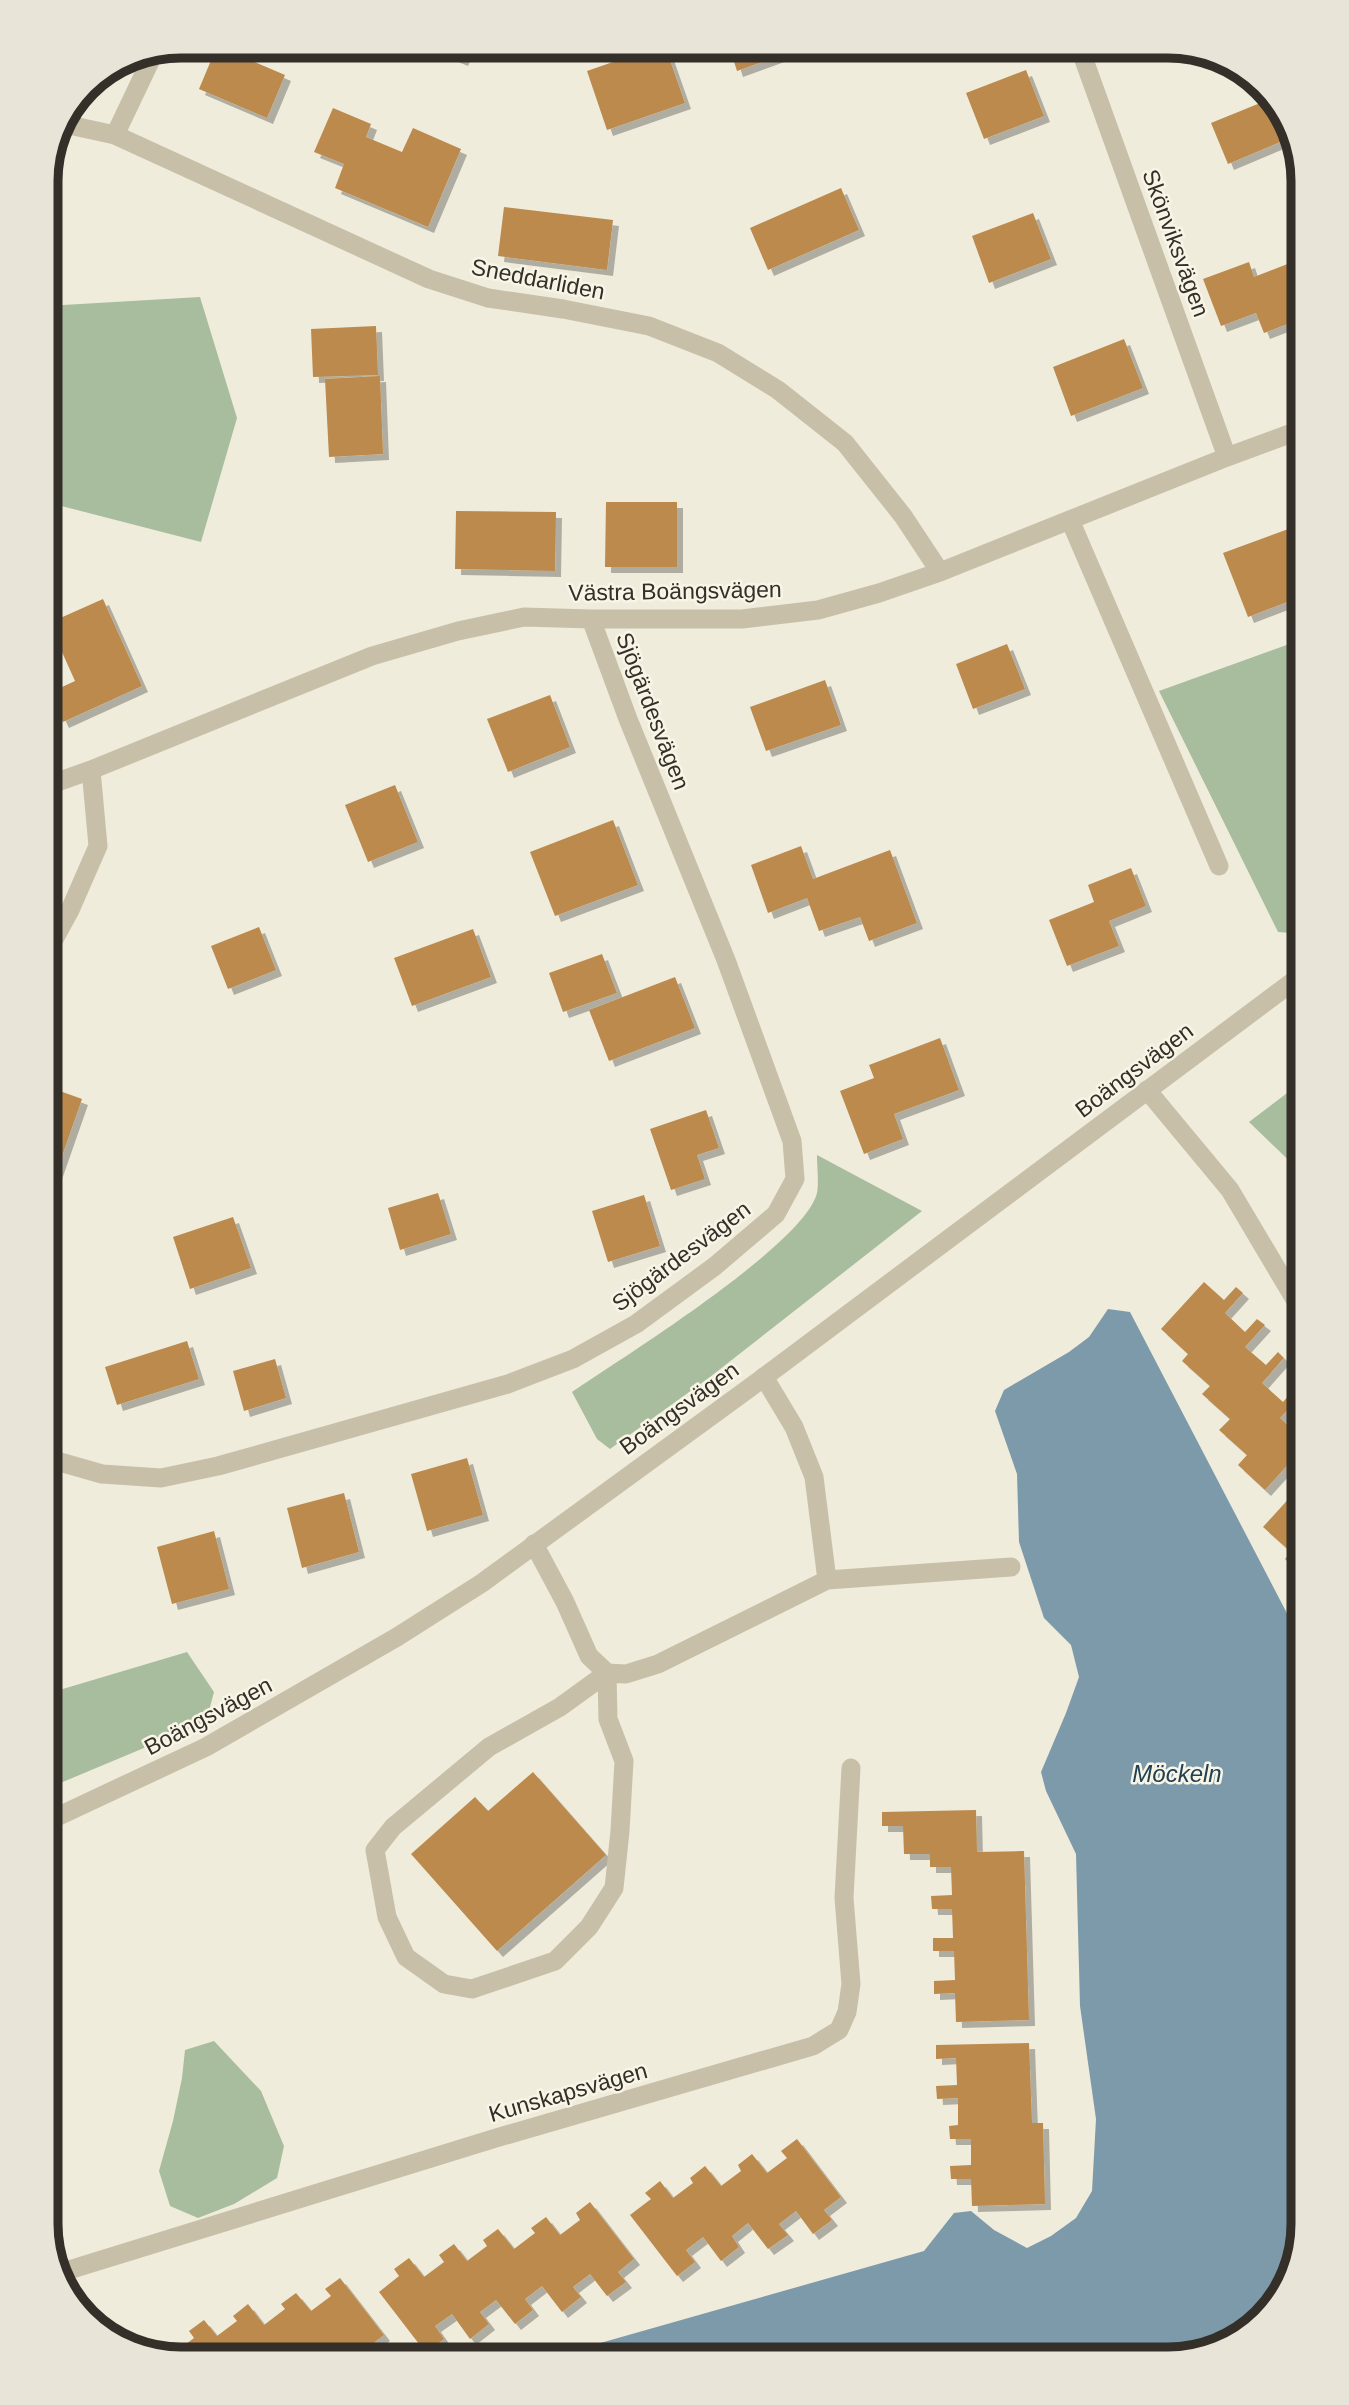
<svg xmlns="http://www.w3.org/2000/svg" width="1349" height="2405" font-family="Arial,sans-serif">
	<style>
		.green { fill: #a8bd9d }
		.water { fill: #7d9aaa }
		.building { fill: #bc8a4d; filter: url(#shadow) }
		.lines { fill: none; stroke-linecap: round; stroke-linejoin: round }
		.service { stroke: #c7bfa8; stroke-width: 19 }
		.minor { stroke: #c7bfa8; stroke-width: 19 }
		.tertiary { stroke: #c7bfa8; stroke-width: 19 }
		.labels { text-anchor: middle; stroke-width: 5; stroke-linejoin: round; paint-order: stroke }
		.street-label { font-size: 23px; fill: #342f28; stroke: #f8f5e7 }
		.water-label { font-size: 24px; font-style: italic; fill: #214052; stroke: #f8f5e7 }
		.rim { fill: none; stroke: #342f28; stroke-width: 9 }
	</style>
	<defs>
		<filter id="shadow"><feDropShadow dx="6" dy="6" stdDeviation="0" flood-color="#0004"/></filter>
	</defs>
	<rect width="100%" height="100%" fill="#efecdb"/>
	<path class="green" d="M 200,297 L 237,418 L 201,542 L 46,502 L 46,306 Z
		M 1303,639 L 1303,934 L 1278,932 L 1159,691 Z
		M 1303,1081 L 1303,1174 L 1249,1122 Z
		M 817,1155 L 922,1211 L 710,1377 L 610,1449 L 597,1439 L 572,1392 C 622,1358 804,1245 817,1193 C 819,1182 817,1167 817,1155 Z
		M 187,1652 L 214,1692 L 206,1722 L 46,1789 L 46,1694 Z
		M 214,2041 L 261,2091 L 284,2146 L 277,2178 L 234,2204 L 198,2218 L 170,2206 L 159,2171 L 173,2121 L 182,2078 L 185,2050 Z"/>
	<path class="water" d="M 1108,1309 L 1130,1312 L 1303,1644 L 1303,2232 L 1280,2300 L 1220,2349 L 1168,2359 L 544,2359 L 924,2251 L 954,2213 L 971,2211 L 994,2230 L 1027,2248 L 1051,2236 L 1076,2218 L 1092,2191 L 1096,2119 L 1080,2006 L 1076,1854 L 1046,1791 L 1041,1772 L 1066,1713 L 1079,1677 L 1071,1645 L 1044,1618 L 1019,1542 L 1017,1474 L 995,1411 L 1004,1390 L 1069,1352 L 1089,1337 Z"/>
	<path class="building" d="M 217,46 L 285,75 L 267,118 L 199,89 Z
		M 428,46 L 468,46 L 462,60 Z
		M 659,46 L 665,46 L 685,103 L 607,130 L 587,71 Z
		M 729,46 L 793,46 L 795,50 L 737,71 Z
		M 1026,70 L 1044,116 L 984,139 L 966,93 Z
		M 1270,99 L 1284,117 L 1292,137 L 1228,164 L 1211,123 Z
		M 333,108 L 371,124 L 366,137 L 402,152 L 413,128 L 461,149 L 428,227 L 335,188 L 344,164 L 314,152 Z
		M 841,188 L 859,230 L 768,270 L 750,228 Z
		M 504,207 L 613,220 L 607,270 L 498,256 Z
		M 1033,213 L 1051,259 L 989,283 L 972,236 Z
		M 1303,258 L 1303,318 L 1264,333 L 1256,313 L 1221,326 L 1203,279 L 1249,262 L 1254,277 Z
		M 376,326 L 378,375 L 313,377 L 311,329 Z
		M 1124,339 L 1143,388 L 1071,416 L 1053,367 Z
		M 380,376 L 383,454 L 329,457 L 325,379 Z
		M 606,502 L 677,502 L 677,567 L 605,567 Z
		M 456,511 L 556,512 L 555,571 L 455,569 Z
		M 1302,524 L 1303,529 L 1303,596 L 1248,617 L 1223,553 Z
		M 103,599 L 142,686 L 63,722 L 49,693 L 75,681 L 49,623 Z
		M 1007,644 L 1025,689 L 973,709 L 956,664 Z
		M 825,680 L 841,725 L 766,751 L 750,707 Z
		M 550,695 L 570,747 L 508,772 L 487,719 Z
		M 395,785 L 418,842 L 368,862 L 345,805 Z
		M 613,820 L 638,885 L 555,916 L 530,852 Z
		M 801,846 L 813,879 L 890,850 L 917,923 L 869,941 L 860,917 L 819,931 L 807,898 L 768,913 L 751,865 Z
		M 1131,868 L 1146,906 L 1109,921 L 1119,946 L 1067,966 L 1049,920 L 1094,902 L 1088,885 Z
		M 259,927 L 276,970 L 228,989 L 211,946 Z
		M 473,929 L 491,977 L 412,1006 L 394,958 Z
		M 602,954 L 617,993 L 563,1012 L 549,973 Z
		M 675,977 L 695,1028 L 609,1061 L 589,1010 Z
		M 940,1038 L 959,1090 L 894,1114 L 903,1139 L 864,1154 L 840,1091 L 874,1078 L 869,1065 Z
		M 46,1086 L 82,1099 L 46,1202 Z
		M 706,1110 L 719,1148 L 697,1155 L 705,1179 L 671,1190 L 650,1129 Z
		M 438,1193 L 451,1234 L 400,1250 L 388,1208 Z
		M 644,1195 L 660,1246 L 608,1262 L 592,1211 Z
		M 233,1217 L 251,1268 L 190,1289 L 173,1237 Z
		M 1204,1282 L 1224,1300 L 1236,1287 L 1243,1293 L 1225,1313 L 1245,1332 L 1257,1319 L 1265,1325 L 1245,1347 L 1266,1365 L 1278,1352 L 1284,1358 L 1262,1383 L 1283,1402 L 1294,1389 L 1302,1395 L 1280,1418 L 1301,1437 L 1303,1434 L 1303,1448 L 1265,1490 L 1238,1465 L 1247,1455 L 1219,1430 L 1230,1419 L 1202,1394 L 1210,1386 L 1182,1361 L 1188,1354 L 1161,1329 Z
		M 187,1341 L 199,1379 L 117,1405 L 105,1367 Z
		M 275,1359 L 286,1398 L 244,1411 L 233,1371 Z
		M 467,1458 L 483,1515 L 427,1531 L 411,1474 Z
		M 1303,1483 L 1303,1576 L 1285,1559 L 1291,1552 L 1263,1527 Z
		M 344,1493 L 359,1552 L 302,1568 L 287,1508 Z
		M 214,1531 L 229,1589 L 172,1604 L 157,1547 Z
		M 533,1772 L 606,1855 L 497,1951 L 411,1854 L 475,1797 L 488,1811 Z
		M 976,1810 L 977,1852 L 1024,1851 L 1029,2020 L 956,2022 L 955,1993 L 934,1994 L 934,1981 L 955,1980 L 954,1951 L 933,1951 L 933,1938 L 953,1938 L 952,1909 L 932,1909 L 931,1896 L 952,1895 L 951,1867 L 930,1867 L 930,1854 L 904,1854 L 903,1826 L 882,1826 L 882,1812 Z
		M 1029,2043 L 1032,2123 L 1043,2123 L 1045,2204 L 972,2206 L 971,2179 L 951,2179 L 950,2166 L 971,2165 L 971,2139 L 950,2139 L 949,2126 L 958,2125 L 958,2098 L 937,2099 L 936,2086 L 957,2085 L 956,2058 L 936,2059 L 936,2045 Z
		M 797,2139 L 841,2197 L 824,2210 L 832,2220 L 813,2234 L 796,2211 L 779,2224 L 788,2235 L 768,2249 L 748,2223 L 732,2236 L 739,2247 L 721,2261 L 703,2237 L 686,2250 L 695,2262 L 677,2276 L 630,2215 L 651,2199 L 645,2193 L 660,2181 L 673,2198 L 693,2183 L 690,2178 L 705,2166 L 721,2186 L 741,2171 L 738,2165 L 752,2154 L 767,2173 L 787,2158 L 781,2151 Z
		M 590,2202 L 634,2259 L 618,2272 L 626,2282 L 607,2296 L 590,2274 L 573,2287 L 581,2297 L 562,2312 L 542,2286 L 525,2299 L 533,2310 L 515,2324 L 496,2300 L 480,2312 L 489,2324 L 470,2339 L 452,2314 L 435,2326 L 444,2339 L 426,2353 L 379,2292 L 399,2276 L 394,2269 L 409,2258 L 424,2277 L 444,2262 L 439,2255 L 454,2244 L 467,2261 L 487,2246 L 483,2240 L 498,2229 L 514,2249 L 535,2233 L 531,2228 L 546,2217 L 560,2235 L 580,2220 L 576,2213 Z
		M 340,2278 L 384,2335 L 367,2348 L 376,2359 L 347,2359 L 340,2350 L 327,2359 L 178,2359 L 174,2353 L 194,2338 L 189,2331 L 204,2320 L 217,2336 L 237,2321 L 233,2316 L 248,2304 L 264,2325 L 285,2309 L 281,2304 L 296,2293 L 311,2311 L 331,2296 L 325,2289 Z"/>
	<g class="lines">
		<path class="service" d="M 1070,520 L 1219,866
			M 534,1544 L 565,1602 L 589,1656 L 607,1673 L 626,1674 L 658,1664 L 827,1580 L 814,1477 L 794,1427 L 764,1377
			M 827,1580 L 1011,1567
			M 607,1673 L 608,1719 L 624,1761 L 620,1831 L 614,1888 L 589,1927 L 555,1961 L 472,1989 L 444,1984 L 406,1957 L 387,1917 L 375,1850 L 393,1827 L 489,1747 L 560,1707 Z"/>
		<path class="minor" d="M 1079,46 L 1227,457
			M 60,123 L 115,135 L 429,279 L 488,298 L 563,309 L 649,326 L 718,353 L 778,390 L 845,443 L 903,516 L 940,572
			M 115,135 L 155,51
			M 46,786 L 91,770 L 372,656 L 458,631 L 524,617 L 591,619 L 742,619 L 818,610 L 879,593 L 940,572 L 1227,457 L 1303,429
			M 46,954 L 70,910 L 98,846 L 91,770
			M 1147,1090 L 1230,1190 L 1303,1313
			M 46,1458 L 102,1474 L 161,1478 L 218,1466 L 508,1384 L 573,1359 L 636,1324 L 715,1266 L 776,1214 L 795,1179 L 792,1141 L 726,960 L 628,719 L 591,619
			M 56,2274 L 496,2138 L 813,2046 L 839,2030 L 847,2012 L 851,1984 L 844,1898 L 851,1768"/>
		<path class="tertiary" d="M 46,1822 L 206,1747 L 397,1637 L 482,1583 L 748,1389 L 1303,974"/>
	</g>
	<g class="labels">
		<g class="street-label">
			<text transform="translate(1176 243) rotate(70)" y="8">Skönviksvägen</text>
			<text transform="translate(538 279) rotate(11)" y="8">Sneddarliden</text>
			<text transform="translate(675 591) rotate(-1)" y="8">Västra Boängsvägen</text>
			<text transform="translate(653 711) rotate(69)" y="8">Sjögärdesvägen</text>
			<text transform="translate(1134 1070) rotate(-37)" y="8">Boängsvägen</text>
			<text transform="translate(681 1256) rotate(-37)" y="8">Sjögärdesvägen</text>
			<text transform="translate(679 1408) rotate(-36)" y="8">Boängsvägen</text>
			<text transform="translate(208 1716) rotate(-28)" y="8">Boängsvägen</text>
			<text transform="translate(568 2092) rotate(-16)" y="8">Kunskapsvägen</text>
		</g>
		<g class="water-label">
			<text x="1177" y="1782">Möckeln</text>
		</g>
	</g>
	<path d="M0 0H1349V2405H0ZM181 58H1168A123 123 0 0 1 1291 181V2224A123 123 0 0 1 1168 2347H181A123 123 0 0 1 58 2224V181A123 123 0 0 1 181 58Z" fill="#e8e5d8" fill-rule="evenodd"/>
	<path class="rim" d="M181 58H1168A123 123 0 0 1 1291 181V2224A123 123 0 0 1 1168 2347H181A123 123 0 0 1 58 2224V181A123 123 0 0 1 181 58Z"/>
</svg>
